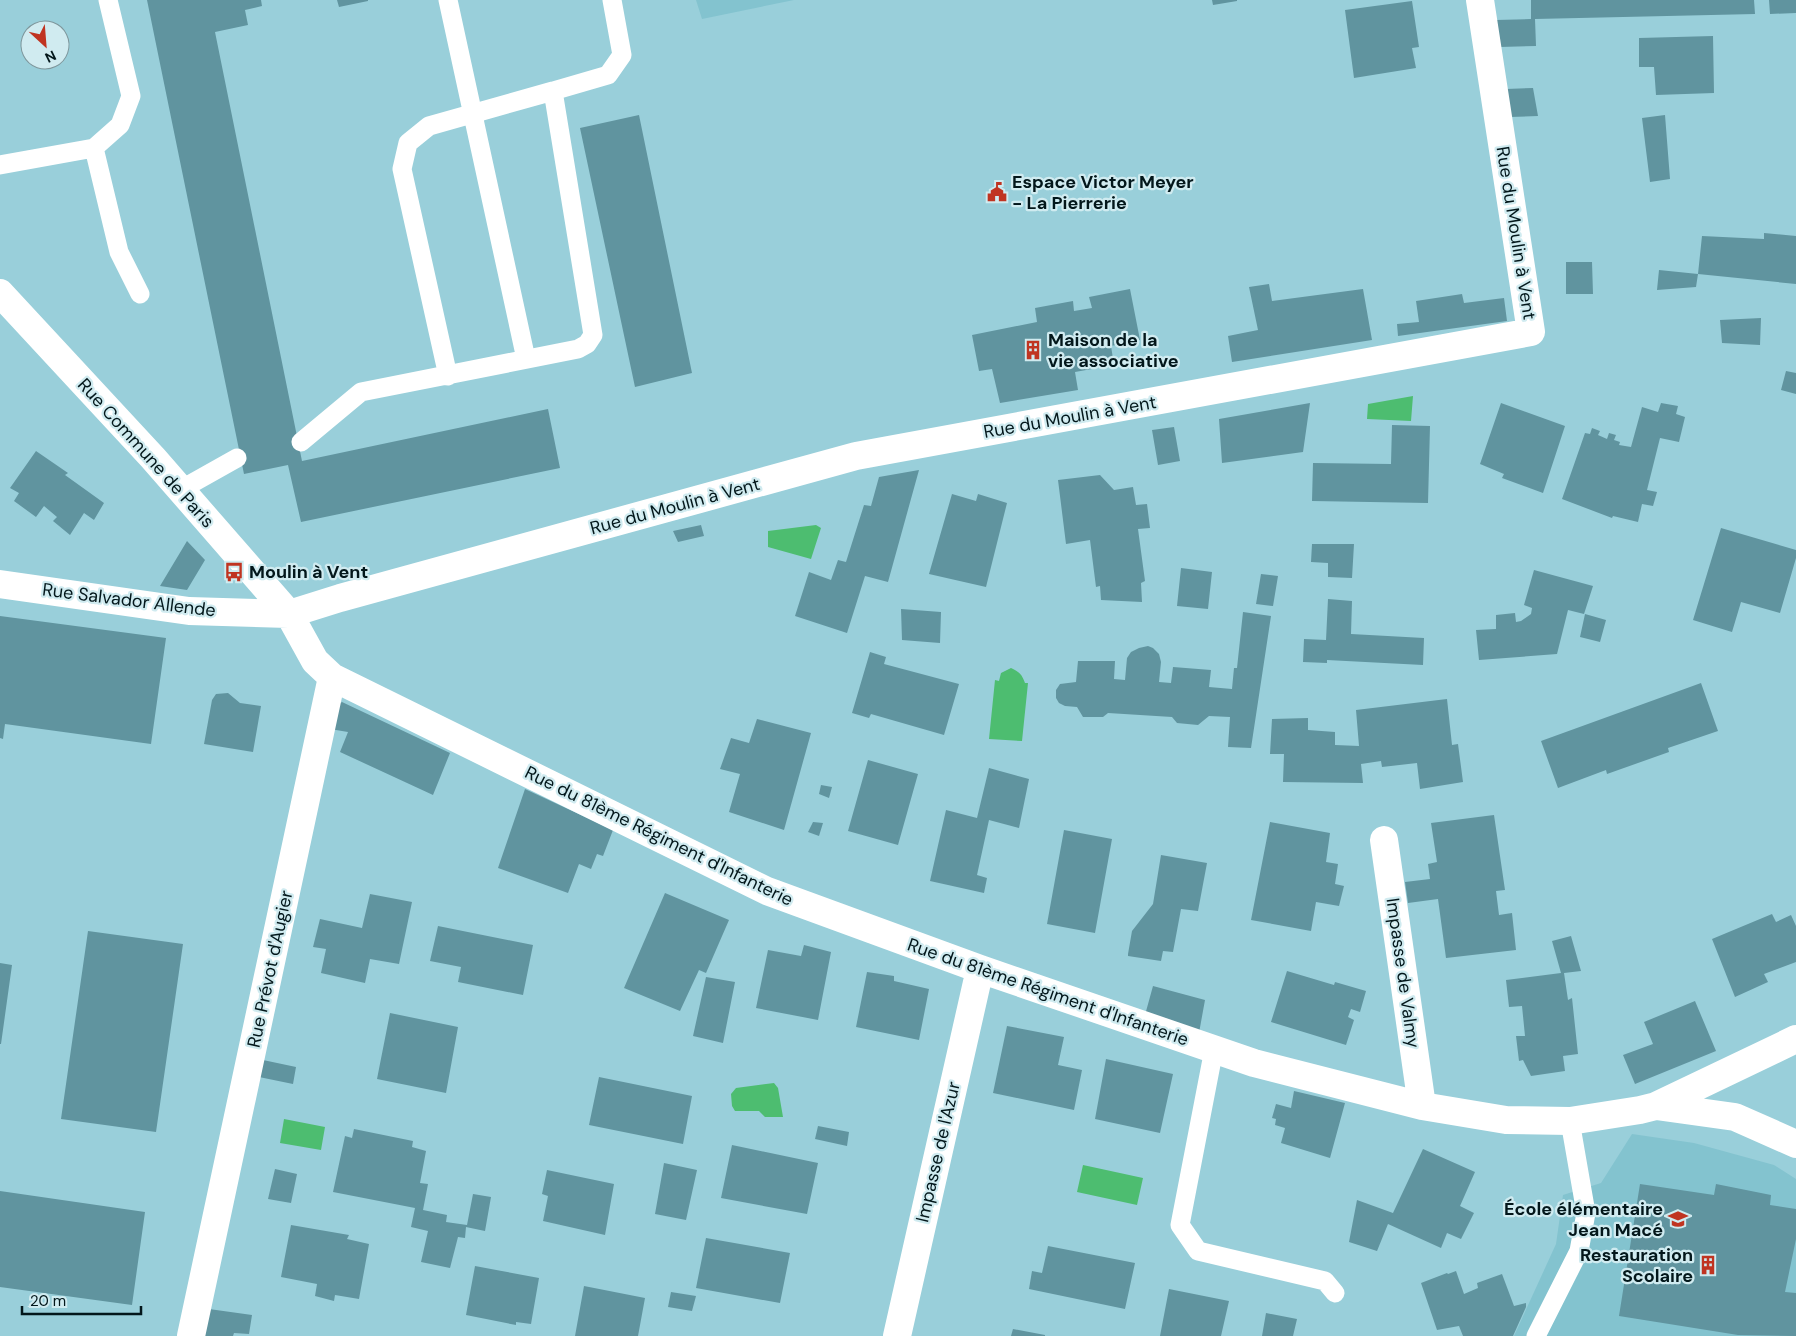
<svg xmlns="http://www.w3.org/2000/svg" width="1796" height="1336" font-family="'DM Sans',sans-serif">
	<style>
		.built { fill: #83c3cf }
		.water { fill: #4dbd70 }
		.building { fill: #60949f }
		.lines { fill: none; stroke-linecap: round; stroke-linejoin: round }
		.lane { stroke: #fff; stroke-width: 19 }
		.street { stroke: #fff; stroke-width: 28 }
		.labels { text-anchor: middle; stroke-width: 4.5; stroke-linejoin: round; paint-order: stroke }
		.poi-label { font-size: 18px; font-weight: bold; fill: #03171b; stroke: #d0ebf0; text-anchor: start }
		.street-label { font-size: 18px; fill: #03171b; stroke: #d0ebf0 }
	</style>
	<rect width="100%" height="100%" fill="#99cfda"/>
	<path class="built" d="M 696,0 L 794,0 L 702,19 Z
		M 1632,1134 L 1694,1143 L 1774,1165 L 1796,1179 L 1796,1336 L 1514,1336 L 1556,1244 L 1563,1195 L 1601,1183 Z"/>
	<path class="water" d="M 1413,396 L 1411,421 L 1367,419 L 1368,404 Z
		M 816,525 L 821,528 L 811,559 L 768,547 L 768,531 Z
		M 1011,668 C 1019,672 1022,674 1025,683 L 1028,683 L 1022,741 L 989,739 L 995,680 L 999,681 L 1001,673 Z
		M 774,1083 L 778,1088 L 783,1117 L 765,1117 L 759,1111 L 735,1111 L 732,1106 L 731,1094 L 736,1088 Z
		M 284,1119 L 325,1127 L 321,1150 L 280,1143 Z
		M 1083,1165 L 1143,1178 L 1137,1205 L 1077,1192 Z"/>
	<path class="building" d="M 147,0 L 261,0 L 262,6 L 245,10 L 248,25 L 215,32 L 302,461 L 548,409 L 560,468 L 301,522 L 288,465 L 244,474 Z
		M 337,0 L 368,0 L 368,1 L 339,7 Z
		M 1212,0 L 1237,0 L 1237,1 L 1213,5 Z
		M 1531,0 L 1754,0 L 1755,14 L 1535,19 L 1536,46 L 1500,47 L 1496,20 L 1531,19 Z
		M 1769,0 L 1796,0 L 1796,13 L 1770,14 Z
		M 1412,1 L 1419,47 L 1412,48 L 1416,68 L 1354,78 L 1345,10 Z
		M 1713,36 L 1714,93 L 1656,95 L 1654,67 L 1639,67 L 1639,38 Z
		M 1533,88 L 1538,116 L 1510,117 L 1506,89 Z
		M 639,115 L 692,373 L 635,387 L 580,128 Z
		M 1665,115 L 1670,179 L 1650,182 L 1642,118 Z
		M 1764,233 L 1796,236 L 1796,284 L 1698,274 L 1696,287 L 1657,290 L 1659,270 L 1698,274 L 1702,236 L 1764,239 Z
		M 1566,262 L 1592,262 L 1593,294 L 1566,294 Z
		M 1269,284 L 1272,301 L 1363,289 L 1372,340 L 1232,362 L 1228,336 L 1258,330 L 1249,287 Z
		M 1130,289 L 1140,340 L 1111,346 L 1114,365 L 1075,372 L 1078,390 L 1000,403 L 992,369 L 979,371 L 972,335 L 1037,322 L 1035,308 L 1073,301 L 1074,311 L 1092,308 L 1089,297 Z
		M 1462,294 L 1464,303 L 1504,298 L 1507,321 L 1398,336 L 1397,324 L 1419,322 L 1416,301 Z
		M 1761,318 L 1760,345 L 1722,343 L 1720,320 Z
		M 1786,371 L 1796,373 L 1796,394 L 1781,390 Z
		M 1310,403 L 1303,452 L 1222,463 L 1219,419 Z
		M 1501,403 L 1565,426 L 1543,493 L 1502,478 L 1504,474 L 1480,464 Z
		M 1661,403 L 1678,406 L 1676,414 L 1685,417 L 1679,442 L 1660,438 L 1647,490 L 1657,492 L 1653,506 L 1642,504 L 1638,522 L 1613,516 L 1612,518 L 1562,499 L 1585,433 L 1590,434 L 1592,428 L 1600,431 L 1598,435 L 1607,439 L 1609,433 L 1616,435 L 1614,440 L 1620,442 L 1619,445 L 1631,447 L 1642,407 L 1658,412 Z
		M 1392,425 L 1430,426 L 1428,503 L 1312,501 L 1313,463 L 1391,464 Z
		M 1174,427 L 1180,461 L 1158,465 L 1152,430 Z
		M 36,451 L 68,473 L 65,475 L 104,503 L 94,520 L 84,513 L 70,535 L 53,521 L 57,517 L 44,506 L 36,517 L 14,501 L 19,493 L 10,488 Z
		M 919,470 L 888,582 L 865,576 L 847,633 L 795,616 L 809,572 L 831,580 L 838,560 L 846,562 L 864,505 L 871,506 L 879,477 Z
		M 1100,475 L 1114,490 L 1133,487 L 1136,505 L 1147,504 L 1150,528 L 1138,529 L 1145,581 L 1141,583 L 1142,602 L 1101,600 L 1100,586 L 1096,587 L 1090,540 L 1066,544 L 1058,480 Z
		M 952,494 L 976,501 L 978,494 L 1007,503 L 986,587 L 929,574 Z
		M 701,525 L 704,536 L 678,542 L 673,531 Z
		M 1721,528 L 1796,550 L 1796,558 L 1780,613 L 1741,602 L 1732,632 L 1693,620 Z
		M 187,541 L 205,560 L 187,590 L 160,586 Z
		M 1312,544 L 1354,544 L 1352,578 L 1328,577 L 1328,563 L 1311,562 Z
		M 1181,568 L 1212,572 L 1208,609 L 1177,606 Z
		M 1534,570 L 1593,586 L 1584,614 L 1568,610 L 1557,654 L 1479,660 L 1476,630 L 1496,629 L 1496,615 L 1515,613 L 1516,622 L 1521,621 L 1531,614 L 1532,608 L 1524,605 Z
		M 1261,574 L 1278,576 L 1273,606 L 1256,604 Z
		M 1328,599 L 1352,601 L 1351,634 L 1424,638 L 1423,665 L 1327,660 L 1327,663 L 1303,662 L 1304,639 L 1326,640 Z
		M 901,609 L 941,612 L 940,643 L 902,640 Z
		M 1243,612 L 1271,616 L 1251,748 L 1228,747 L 1230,717 L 1209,716 L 1198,725 L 1177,723 L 1172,717 L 1108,713 L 1103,717 L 1083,717 L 1077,707 L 1065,706 L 1059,703 L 1056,698 L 1056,690 L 1060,684 L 1076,682 L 1078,661 L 1115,661 L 1114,679 L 1125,680 L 1127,658 L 1131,652 L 1139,648 L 1148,646 L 1153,648 L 1159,654 L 1161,662 L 1159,682 L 1171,683 L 1173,667 L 1211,670 L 1209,687 L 1232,689 L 1234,668 L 1237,668 Z
		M 1585,614 L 1606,620 L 1600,642 L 1580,637 Z
		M 0,616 L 166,638 L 151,744 L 5,724 L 3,739 L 0,738 Z
		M 870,652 L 886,657 L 884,664 L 959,684 L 944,735 L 871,714 L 869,718 L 852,713 Z
		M 1701,683 L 1718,731 L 1668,748 L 1669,752 L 1607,774 L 1606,770 L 1558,788 L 1541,741 Z
		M 228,693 L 240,703 L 261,706 L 253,752 L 204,744 L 212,700 L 216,694 Z
		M 1447,699 L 1452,745 L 1458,744 L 1463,782 L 1420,789 L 1417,763 L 1382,767 L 1381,761 L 1361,764 L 1363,783 L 1283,782 L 1284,754 L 1270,754 L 1272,719 L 1308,718 L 1308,730 L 1335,732 L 1335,745 L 1359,746 L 1356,710 Z
		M 342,702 L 450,753 L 433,795 L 340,752 L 348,732 L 330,729 L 334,707 Z
		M 757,719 L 811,733 L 784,830 L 729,812 L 740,774 L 720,769 L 731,738 L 749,743 Z
		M 868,760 L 918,774 L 898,845 L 848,831 Z
		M 989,768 L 1029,779 L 1019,828 L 989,820 L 977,875 L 987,878 L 984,893 L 930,881 L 946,810 L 977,818 Z
		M 821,785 L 832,787 L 829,798 L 819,794 Z
		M 525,789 L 613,830 L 603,856 L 597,854 L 591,869 L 579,864 L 568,893 L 498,868 Z
		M 1494,815 L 1505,890 L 1496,891 L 1499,915 L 1512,913 L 1516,950 L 1446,958 L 1438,899 L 1408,903 L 1405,882 L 1430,879 L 1428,864 L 1437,862 L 1431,823 Z
		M 813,822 L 823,823 L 819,836 L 808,832 Z
		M 1270,822 L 1330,833 L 1326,862 L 1338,864 L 1335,884 L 1344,886 L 1339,906 L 1316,902 L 1311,931 L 1251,920 Z
		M 1064,830 L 1112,839 L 1095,933 L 1047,924 Z
		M 1161,855 L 1207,863 L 1198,911 L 1181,909 L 1173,952 L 1163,951 L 1161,961 L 1128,956 L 1128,954 L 1132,931 L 1153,904 Z
		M 665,893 L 729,920 L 706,973 L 699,970 L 680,1011 L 624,988 Z
		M 370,894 L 412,902 L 399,964 L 370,959 L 365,983 L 321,973 L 326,949 L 313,947 L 320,919 L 362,928 Z
		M 1772,914 L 1776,922 L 1791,915 L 1796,926 L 1796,962 L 1764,974 L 1768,982 L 1735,997 L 1712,939 Z
		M 438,926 L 533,945 L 523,995 L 458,982 L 461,967 L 430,961 Z
		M 88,931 L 183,944 L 156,1132 L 61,1119 Z
		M 1571,936 L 1581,971 L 1564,973 L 1568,1000 L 1572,998 L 1578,1054 L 1563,1056 L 1565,1071 L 1531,1076 L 1523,1060 L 1519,1061 L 1516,1036 L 1525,1036 L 1522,1006 L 1509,1007 L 1506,980 L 1561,973 L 1552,941 Z
		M 804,945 L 831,952 L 818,1020 L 756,1008 L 768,950 L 801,956 Z
		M 0,963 L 12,965 L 1,1044 L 0,1044 Z
		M 1287,971 L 1334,985 L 1335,982 L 1366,991 L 1360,1012 L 1351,1009 L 1348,1017 L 1354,1020 L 1346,1045 L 1271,1022 Z
		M 867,972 L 894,976 L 894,981 L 929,989 L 919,1040 L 856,1027 Z
		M 706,977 L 735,982 L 723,1043 L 693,1036 Z
		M 1153,986 L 1205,1000 L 1199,1033 L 1145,1015 Z
		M 1695,1001 L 1716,1051 L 1635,1084 L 1623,1055 L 1653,1044 L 1644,1022 Z
		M 390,1013 L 458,1027 L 446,1093 L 377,1079 Z
		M 1007,1026 L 1064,1037 L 1058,1065 L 1082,1070 L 1074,1110 L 993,1093 Z
		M 1106,1059 L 1173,1074 L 1160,1133 L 1095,1119 Z
		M 263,1060 L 296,1067 L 293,1084 L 259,1077 Z
		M 599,1077 L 692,1096 L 683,1144 L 589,1125 Z
		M 1294,1091 L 1345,1103 L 1330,1158 L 1281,1143 L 1285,1128 L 1275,1125 L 1276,1119 L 1272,1118 L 1276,1104 L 1291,1108 Z
		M 818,1126 L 849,1132 L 847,1146 L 815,1139 Z
		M 354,1129 L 413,1141 L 412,1147 L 426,1151 L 420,1183 L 428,1184 L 423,1210 L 447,1215 L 446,1222 L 467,1225 L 473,1194 L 491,1197 L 485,1231 L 466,1227 L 465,1238 L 458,1237 L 450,1268 L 421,1262 L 428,1231 L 411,1227 L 415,1208 L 333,1192 L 345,1136 L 352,1138 Z
		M 732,1145 L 818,1163 L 807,1214 L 721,1198 Z
		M 1423,1149 L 1475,1172 L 1460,1206 L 1474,1213 L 1461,1239 L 1447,1233 L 1441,1248 L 1388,1224 L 1377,1251 L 1349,1242 L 1357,1200 L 1393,1213 Z
		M 664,1163 L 697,1170 L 686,1220 L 655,1214 Z
		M 275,1169 L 297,1174 L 291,1203 L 268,1199 Z
		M 547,1170 L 614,1184 L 605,1235 L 543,1221 L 548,1196 L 542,1194 Z
		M 1640,1184 L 1714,1195 L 1716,1184 L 1771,1195 L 1770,1205 L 1796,1209 L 1796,1239 L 1785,1292 L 1796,1293 L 1796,1336 L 1738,1335 L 1619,1316 Z
		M 0,1191 L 145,1212 L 132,1305 L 0,1287 Z
		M 291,1225 L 349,1235 L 347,1239 L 369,1244 L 359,1299 L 335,1295 L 334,1301 L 315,1296 L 317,1284 L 281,1277 Z
		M 706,1238 L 790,1253 L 780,1303 L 696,1288 Z
		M 1048,1246 L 1135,1263 L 1125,1309 L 1029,1289 L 1032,1271 L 1042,1273 Z
		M 475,1266 L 539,1278 L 531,1324 L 516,1322 L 516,1325 L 466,1315 Z
		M 1456,1271 L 1464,1294 L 1478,1288 L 1477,1283 L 1502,1274 L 1514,1306 L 1526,1303 L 1526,1307 L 1513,1336 L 1463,1336 L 1459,1326 L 1437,1330 L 1421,1283 L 1447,1273 L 1448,1274 Z
		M 584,1286 L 645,1298 L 638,1336 L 575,1336 Z
		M 1169,1289 L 1229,1301 L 1221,1336 L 1160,1336 Z
		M 671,1292 L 696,1296 L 692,1311 L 668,1307 Z
		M 209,1309 L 252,1315 L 249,1334 L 234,1333 L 233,1336 L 204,1336 Z
		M 1266,1313 L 1297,1319 L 1293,1336 L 1262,1336 Z
		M 1013,1329 L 1045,1335 L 1045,1336 L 1011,1336 Z"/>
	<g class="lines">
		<path class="lane" d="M 448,0 L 526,359
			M 94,148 L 119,252 L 140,294
			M 0,165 L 94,148 L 120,125 L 131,96 L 108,0
			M 448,376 L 402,169 L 408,143 L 429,126 L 553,91
			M 301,442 L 361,392 L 578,349 L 587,344 L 593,335 L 553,91 L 608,75 L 622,55 L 612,0
			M 180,490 L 237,458
			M 1214,1049 L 1180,1225 L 1198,1251 L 1325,1281 L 1335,1293
			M 1536,1336 L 1579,1251 L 1586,1213 L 1570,1121"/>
		<path class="street" d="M 0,293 L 153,458 L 289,614 L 315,661 L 332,677 L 191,1336
			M 0,584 L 189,611 L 289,614 L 340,598 L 856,456 L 1531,332 L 1480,0
			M 332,677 L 767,891 L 980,969 L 1254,1063 L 1422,1106 L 1506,1120 L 1570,1121 L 1640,1110 L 1656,1106 L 1796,1039
			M 1384,840 L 1422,1106
			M 1656,1106 L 1735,1117 L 1796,1144
			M 897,1336 L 980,969"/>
	</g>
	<defs>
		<symbol id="civic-bare" viewBox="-9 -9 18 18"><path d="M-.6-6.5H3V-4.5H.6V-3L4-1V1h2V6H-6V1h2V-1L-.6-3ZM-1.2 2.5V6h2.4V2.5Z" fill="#c03421" stroke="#d0ebf0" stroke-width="2.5" paint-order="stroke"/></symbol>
		<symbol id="building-bare" viewBox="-9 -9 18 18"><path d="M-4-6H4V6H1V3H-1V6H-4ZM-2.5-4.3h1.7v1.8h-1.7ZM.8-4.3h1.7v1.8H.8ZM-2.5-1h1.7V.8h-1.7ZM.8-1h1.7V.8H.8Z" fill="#c03421" stroke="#d0ebf0" stroke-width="2.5" paint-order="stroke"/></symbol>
		<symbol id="bus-bare" viewBox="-9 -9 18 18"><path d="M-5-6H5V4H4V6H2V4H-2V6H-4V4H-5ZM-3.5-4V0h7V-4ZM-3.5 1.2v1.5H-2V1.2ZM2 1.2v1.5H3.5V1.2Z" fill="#c03421" stroke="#d0ebf0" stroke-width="2.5" paint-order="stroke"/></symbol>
		<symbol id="school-bare" viewBox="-9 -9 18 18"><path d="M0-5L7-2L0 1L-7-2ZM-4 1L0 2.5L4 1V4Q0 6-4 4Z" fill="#c03421" stroke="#d0ebf0" stroke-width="2.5" paint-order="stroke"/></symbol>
	</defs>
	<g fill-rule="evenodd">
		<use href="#civic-bare" x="983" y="178" width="28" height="28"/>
		<use href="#building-bare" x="1019" y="336" width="28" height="28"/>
		<use href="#bus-bare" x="220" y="558" width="28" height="28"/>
		<use href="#school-bare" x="1664" y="1205" width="28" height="28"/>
		<use href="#building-bare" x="1694" y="1251" width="28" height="28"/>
	</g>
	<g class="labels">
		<g class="poi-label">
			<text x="1012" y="188">Espace Victor Meyer<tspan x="1012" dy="21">- La Pierrerie</tspan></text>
			<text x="1048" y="346">Maison de la<tspan x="1048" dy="21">vie associative</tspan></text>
			<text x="249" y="578">Moulin à Vent</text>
			<text x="1663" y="1215" text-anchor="end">École élémentaire<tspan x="1663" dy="21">Jean Macé</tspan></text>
			<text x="1693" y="1261" text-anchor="end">Restauration<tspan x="1693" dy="21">Scolaire</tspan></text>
		</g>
		<g class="street-label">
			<text transform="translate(1516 233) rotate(81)" y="6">Rue du Moulin à Vent</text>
			<text transform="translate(1070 417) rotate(-10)" y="6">Rue du Moulin à Vent</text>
			<text transform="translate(146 453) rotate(48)" y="6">Rue Commune de Paris</text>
			<text transform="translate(675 506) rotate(-15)" y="6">Rue du Moulin à Vent</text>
			<text transform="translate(129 600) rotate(7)" y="6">Rue Salvador Allende</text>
			<text transform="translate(659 836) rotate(26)" y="6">Rue du 81ème Régiment d'Infanterie</text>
			<text transform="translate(270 969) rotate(-78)" y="6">Rue Prévot d'Augier</text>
			<text transform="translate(1403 973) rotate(82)" y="6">Impasse de Valmy</text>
			<text transform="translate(1048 992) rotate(19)" y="6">Rue du 81ème Régiment d'Infanterie</text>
			<text transform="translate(938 1152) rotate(-77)" y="6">Impasse de l'Azur</text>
		</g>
	</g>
	<g transform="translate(45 45) rotate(154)"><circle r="24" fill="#d0ebf0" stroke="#7e969b"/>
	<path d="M0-4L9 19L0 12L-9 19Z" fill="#c03421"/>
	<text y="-8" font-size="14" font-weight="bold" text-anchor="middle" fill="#03171b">N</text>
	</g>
	<path d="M22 1306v8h119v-8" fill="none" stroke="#03171b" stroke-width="2.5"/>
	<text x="30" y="1306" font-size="15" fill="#03171b" stroke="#d0ebf0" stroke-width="4" paint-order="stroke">20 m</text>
</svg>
